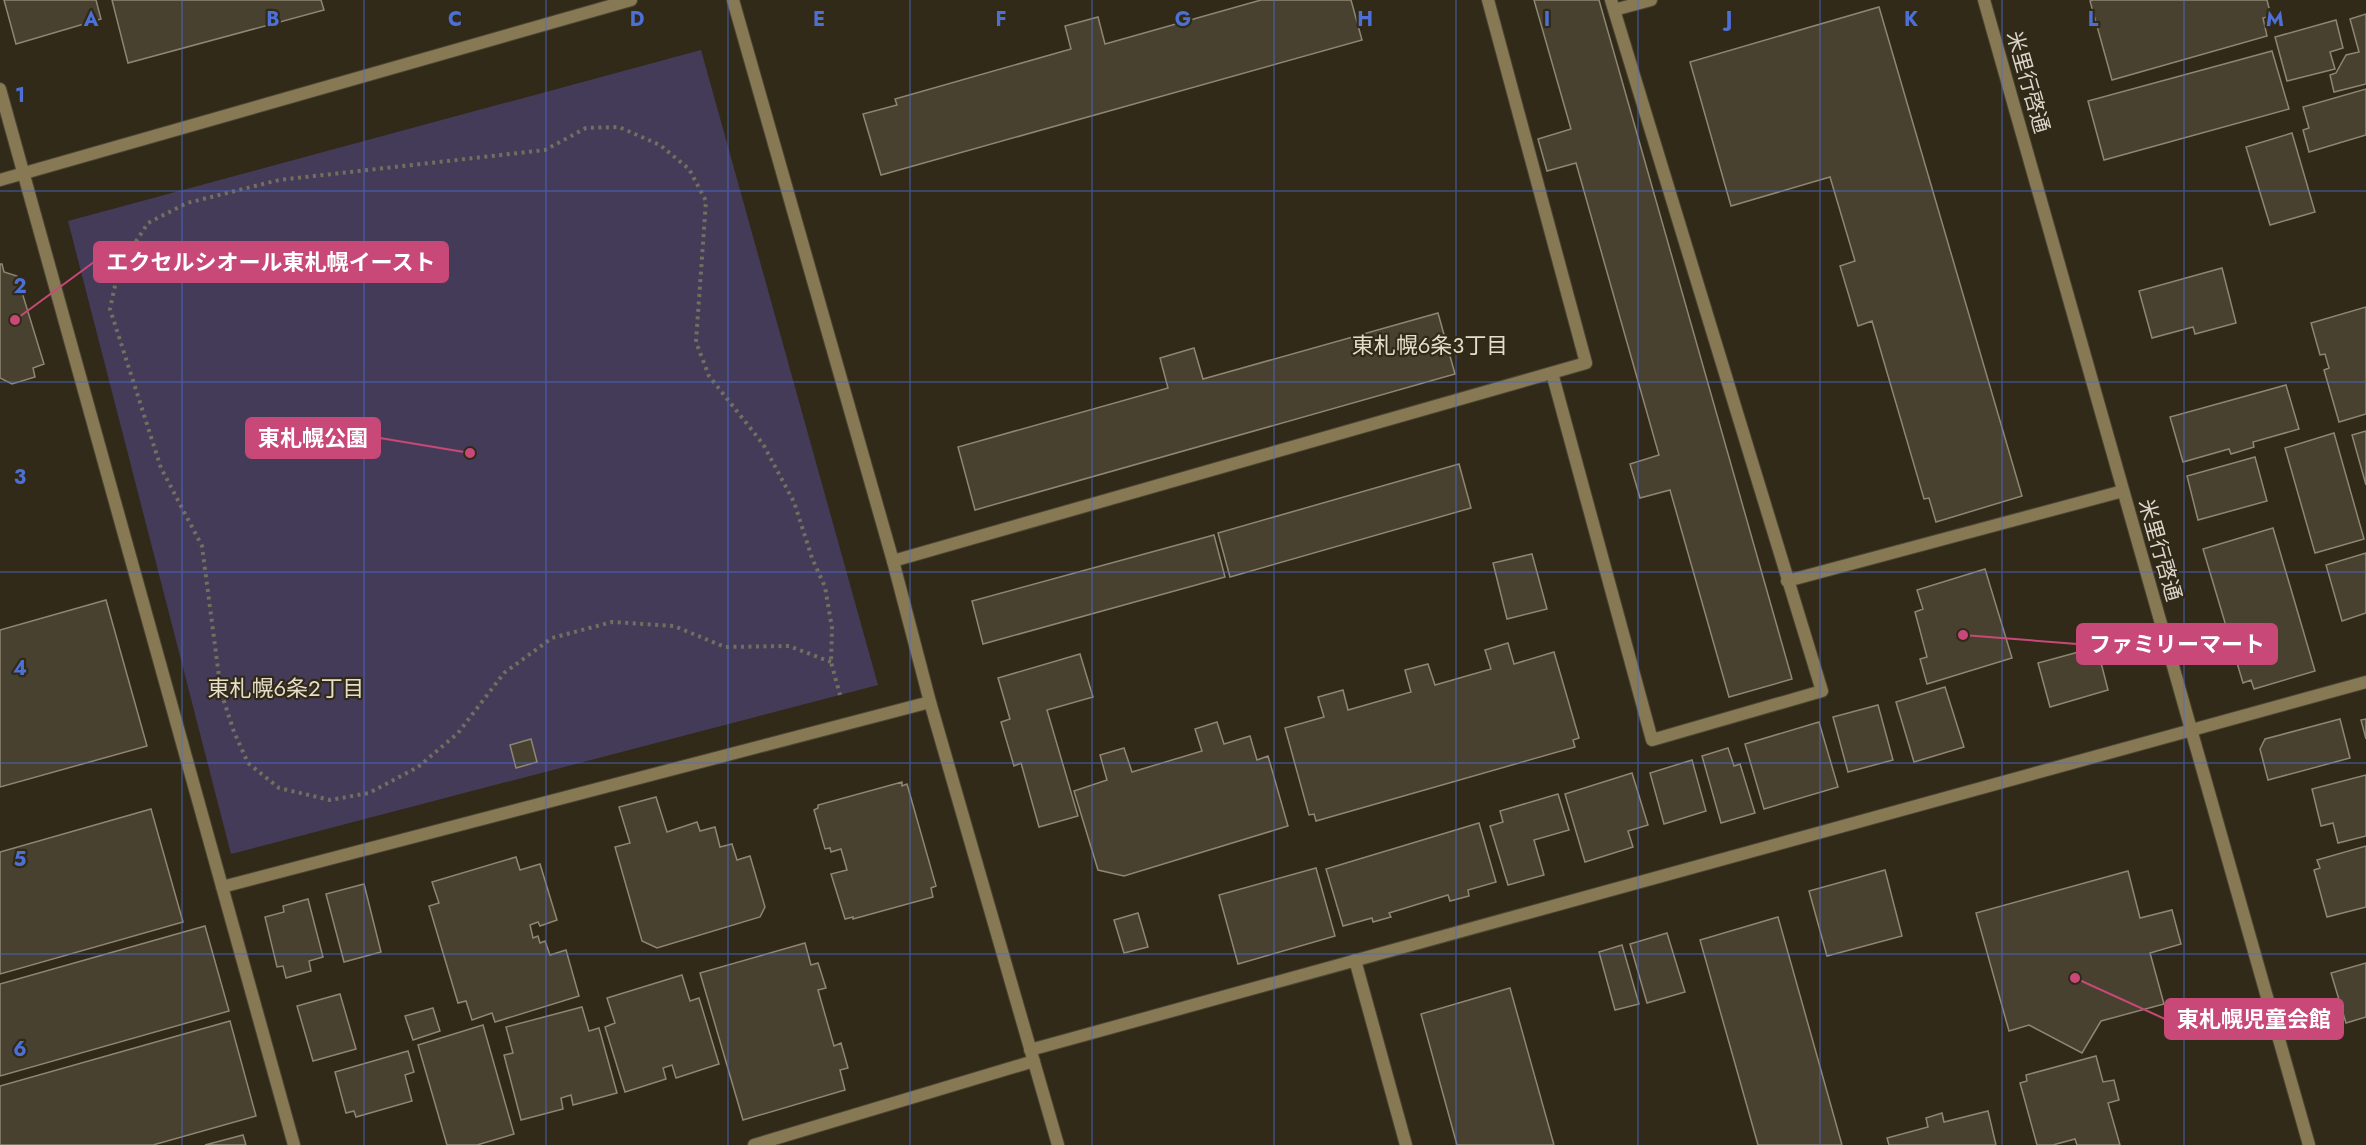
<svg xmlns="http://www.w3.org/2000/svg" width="2366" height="1145" font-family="Jost,'Noto Sans JP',sans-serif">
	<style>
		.green { fill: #443b59 }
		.building { fill: #49412f; stroke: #8e8672; stroke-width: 1.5 }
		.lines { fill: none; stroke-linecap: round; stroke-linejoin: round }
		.service-casing { stroke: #4c4635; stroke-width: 14 }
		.minor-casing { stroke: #4c4635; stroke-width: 14 }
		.tertiary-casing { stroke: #4c4635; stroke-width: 14 }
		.path { stroke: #746e5f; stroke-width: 4; stroke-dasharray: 3 4.5; stroke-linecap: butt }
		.service { stroke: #887955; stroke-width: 12 }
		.minor { stroke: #887955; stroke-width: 12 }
		.tertiary { stroke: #887955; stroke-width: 12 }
		.grid { fill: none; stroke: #4c70d5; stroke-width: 1.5; stroke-opacity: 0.55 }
		.labels { text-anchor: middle; stroke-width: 4.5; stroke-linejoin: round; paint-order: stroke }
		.street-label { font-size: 21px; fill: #dbd6cb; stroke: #312a19 }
		.neighbourhood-label { font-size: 22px; fill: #e6ddc8; stroke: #312a19 }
		.grid-label { font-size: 20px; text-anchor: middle; font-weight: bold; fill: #4c70d5; stroke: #312a19; stroke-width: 4.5; stroke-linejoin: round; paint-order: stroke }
		.leader { fill: none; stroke: #c84877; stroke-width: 2 }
		.callout-dot { fill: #c84877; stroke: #312a19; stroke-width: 2 }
		.callout { fill: #c84877; stroke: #c84877; stroke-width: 2 }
		.callout-label { font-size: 22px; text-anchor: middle; font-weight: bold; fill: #fff }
	</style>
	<rect width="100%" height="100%" fill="#312a19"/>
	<path class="green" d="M 701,50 L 878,685 L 231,854 L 68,221 Z"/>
	<path class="building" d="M 4,0 L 96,0 L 101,19 L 16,44 Z
		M 112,0 L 321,0 L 324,10 L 128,63 Z
		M 1261,0 L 1351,0 L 1362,40 L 881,175 L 863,114 L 897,105 L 895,99 L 1071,49 L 1065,26 L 1098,17 L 1105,44 Z
		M 1534,0 L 1599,0 L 1792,679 L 1729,697 L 1670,490 L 1640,498 L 1630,464 L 1659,455 L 1576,163 L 1547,171 L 1538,139 L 1571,129 Z
		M 2093,0 L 2267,0 L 2271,16 L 2263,18 L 2267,36 L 2112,80 L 2090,1 Z
		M 1879,7 L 2022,496 L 1936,522 L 1929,498 L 1924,499 L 1872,321 L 1858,326 L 1840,266 L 1855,261 L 1830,177 L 1731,206 L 1690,62 Z
		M 2366,14 L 2366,84 L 2334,92 L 2330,75 L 2336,73 L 2346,55 L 2359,52 L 2350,19 Z
		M 2336,20 L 2343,48 L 2330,52 L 2335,69 L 2287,81 L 2275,37 Z
		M 2272,51 L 2289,109 L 2104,160 L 2088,101 Z
		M 2366,89 L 2366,135 L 2309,152 L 2303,130 L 2309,128 L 2303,107 Z
		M 2292,133 L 2315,212 L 2270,225 L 2246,147 Z
		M 0,264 L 2,264 L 4,272 L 17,276 L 44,364 L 33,368 L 35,377 L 12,384 L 0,378 Z
		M 2222,268 L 2236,323 L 2195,334 L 2193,327 L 2152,338 L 2139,291 Z
		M 2366,307 L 2366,414 L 2339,422 L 2324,370 L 2329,368 L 2325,354 L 2320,355 L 2311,323 Z
		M 1438,313 L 1455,374 L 975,510 L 958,447 L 1168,388 L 1160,358 L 1194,348 L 1203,379 Z
		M 2286,385 L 2299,429 L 2253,442 L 2254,447 L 2231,454 L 2229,449 L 2183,462 L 2170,417 Z
		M 2366,431 L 2366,485 L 2352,435 Z
		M 2334,433 L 2364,539 L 2315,553 L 2285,448 Z
		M 2255,457 L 2267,501 L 2198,520 L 2187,476 Z
		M 1459,464 L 1471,508 L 1230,577 L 1218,533 Z
		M 2273,528 L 2315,671 L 2254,689 L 2251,680 L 2243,683 L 2203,549 Z
		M 1214,535 L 1225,577 L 983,644 L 972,601 Z
		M 2366,553 L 2366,613 L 2342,621 L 2326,565 Z
		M 1532,554 L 1547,609 L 1507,619 L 1493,563 Z
		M 1985,569 L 2012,658 L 1927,684 L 1920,659 L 1927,657 L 1915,612 L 1923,609 L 1917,590 Z
		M 106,600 L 147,746 L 0,787 L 0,630 Z
		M 1508,643 L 1514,664 L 1554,652 L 1579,738 L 1573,740 L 1575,747 L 1316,821 L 1314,814 L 1309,815 L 1285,728 L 1324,717 L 1318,697 L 1343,690 L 1348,710 L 1411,692 L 1405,670 L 1428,664 L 1435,685 L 1491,669 L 1485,650 Z
		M 2097,647 L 2108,690 L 2050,707 L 2038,663 Z
		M 1080,654 L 1093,697 L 1047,710 L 1078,816 L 1039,827 L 1021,763 L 1014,766 L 1001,722 L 1010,719 L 998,678 Z
		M 1945,687 L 1964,747 L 1914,762 L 1896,702 Z
		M 1878,705 L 1893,760 L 1848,772 L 1833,717 Z
		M 2340,719 L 2350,758 L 2268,780 L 2260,749 L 2265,739 Z
		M 2366,719 L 2366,739 L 2361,720 Z
		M 1217,722 L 1224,744 L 1250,736 L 1257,760 L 1268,756 L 1288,826 L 1124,876 L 1098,870 L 1074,791 L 1107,780 L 1100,755 L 1124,748 L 1132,772 L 1202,751 L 1195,729 Z
		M 1819,722 L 1838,787 L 1764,809 L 1745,744 Z
		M 531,739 L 537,762 L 516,768 L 510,745 Z
		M 1728,748 L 1734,766 L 1740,764 L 1755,813 L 1721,823 L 1702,756 Z
		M 1692,760 L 1706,811 L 1664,824 L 1650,773 Z
		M 1632,773 L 1648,825 L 1628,831 L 1633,847 L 1585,862 L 1565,794 Z
		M 2366,775 L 2366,836 L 2338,843 L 2333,823 L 2321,826 L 2312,789 Z
		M 902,782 L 902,786 L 907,784 L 936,886 L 931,888 L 933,897 L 853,919 L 853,917 L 845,919 L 831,874 L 847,870 L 841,849 L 831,852 L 830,848 L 825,849 L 814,810 L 818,808 L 818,805 Z
		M 1558,794 L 1569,830 L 1534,840 L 1544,875 L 1508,885 L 1490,826 L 1503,822 L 1500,811 Z
		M 656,797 L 667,832 L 697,822 L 700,831 L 715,827 L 720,847 L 732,844 L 737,860 L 750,856 L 765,907 L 760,917 L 657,948 L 642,941 L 615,847 L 630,843 L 619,807 Z
		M 151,809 L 183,922 L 0,974 L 0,852 Z
		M 1479,823 L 1496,882 L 1468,890 L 1469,896 L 1450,901 L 1448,895 L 1389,913 L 1391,917 L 1373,922 L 1372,918 L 1343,926 L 1326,869 Z
		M 2366,846 L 2366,907 L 2327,917 L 2314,870 L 2320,868 L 2317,860 Z
		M 516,857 L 520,870 L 540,864 L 557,920 L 540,926 L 538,922 L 530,925 L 533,938 L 538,936 L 540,943 L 545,941 L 550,955 L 566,950 L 579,996 L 495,1022 L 492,1013 L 472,1020 L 466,1001 L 458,1003 L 429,906 L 439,903 L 432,882 Z
		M 1316,868 L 1335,936 L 1238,964 L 1219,895 Z
		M 1885,870 L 1902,936 L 1827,956 L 1809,891 Z
		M 2128,871 L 2140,918 L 2172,910 L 2181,944 L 2150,953 L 2164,1004 L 2101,1021 L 2082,1053 L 2029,1025 L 2009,1031 L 1976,913 Z
		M 364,884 L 381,952 L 344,962 L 326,894 Z
		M 308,899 L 323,957 L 309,961 L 311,971 L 286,978 L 283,966 L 277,967 L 265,917 L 284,912 L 283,906 Z
		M 1138,913 L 1148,947 L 1124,953 L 1114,920 Z
		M 1778,917 L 1842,1145 L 1758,1145 L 1700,940 Z
		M 205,926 L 229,1011 L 0,1076 L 0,984 Z
		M 1667,933 L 1685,992 L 1647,1003 L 1630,944 Z
		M 805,943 L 811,965 L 818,963 L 826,988 L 818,990 L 834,1046 L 841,1043 L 848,1068 L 840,1070 L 845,1090 L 743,1120 L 700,973 Z
		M 1622,945 L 1639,1004 L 1615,1010 L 1599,952 Z
		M 2366,963 L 2366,1017 L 2346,1023 L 2331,973 Z
		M 682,975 L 690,1001 L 699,998 L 719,1064 L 676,1078 L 672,1065 L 663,1068 L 666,1079 L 625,1092 L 605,1027 L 615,1023 L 607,998 Z
		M 1510,988 L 1554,1145 L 1457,1145 L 1421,1014 Z
		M 340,994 L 356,1049 L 313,1061 L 297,1006 Z
		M 582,1007 L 589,1031 L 599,1028 L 617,1093 L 573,1105 L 571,1095 L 561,1098 L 563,1109 L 521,1120 L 504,1055 L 513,1053 L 506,1027 Z
		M 433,1008 L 440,1031 L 413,1040 L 405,1016 Z
		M 230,1021 L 256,1116 L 153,1145 L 0,1145 L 0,1086 Z
		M 483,1025 L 514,1134 L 477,1145 L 447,1145 L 418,1045 Z
		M 408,1051 L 414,1072 L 405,1075 L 412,1101 L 356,1117 L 354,1111 L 346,1113 L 335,1072 Z
		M 2096,1056 L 2103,1082 L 2114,1080 L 2119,1100 L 2108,1103 L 2120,1145 L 2077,1145 L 2075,1139 L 2053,1145 L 2037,1145 L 2020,1083 L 2027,1081 L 2026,1075 Z
		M 1988,1111 L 1996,1145 L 1889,1145 L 1887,1138 L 1928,1127 L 1926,1118 L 1942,1113 L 1944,1122 Z
		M 243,1135 L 246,1145 L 205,1145 Z"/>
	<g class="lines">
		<defs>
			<path id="service" d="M 1614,10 L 1651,0
				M 1552,373 L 1652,740 L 1822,691 L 1611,0
				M 893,561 L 1586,363 L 1488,0
				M 1787,581 L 2123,491
				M 1355,960 L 1406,1145"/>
			<path id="minor" d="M 733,0 L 893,561 L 930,702 L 1058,1145
				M 0,89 L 294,1145
				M 222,887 L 930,702
				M 1030,1050 L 2366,682
				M 754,1145 L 1034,1061"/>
			<path id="tertiary" d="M 1984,0 L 2309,1145
				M 0,180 L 631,0"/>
		</defs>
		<use href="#service" class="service-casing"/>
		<use href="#minor" class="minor-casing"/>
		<use href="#tertiary" class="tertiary-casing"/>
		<path class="path" d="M 831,662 L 789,646 L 725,647 L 674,626 L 612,622 L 552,638 L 504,673 L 458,733 L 418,767 L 369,793 L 330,800 L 279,788 L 248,763 L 234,732 L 221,692 L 202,546 L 161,468 L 110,309 L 119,267 L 148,223 L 187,203 L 279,180 L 545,150 L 586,128 L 619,127 L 660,145 L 689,169 L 706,201 L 696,342 L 709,376 L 763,444 L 794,502 L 812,558 L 825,587 L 832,628 L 831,662 L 840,695"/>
		<use href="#service" class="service"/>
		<use href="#minor" class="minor"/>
		<use href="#tertiary" class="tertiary"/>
	</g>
	<path class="grid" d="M 182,0 L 182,1145M 364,0 L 364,1145M 546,0 L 546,1145M 728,0 L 728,1145M 910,0 L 910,1145M 1092,0 L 1092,1145M 1274,0 L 1274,1145M 1456,0 L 1456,1145M 1638,0 L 1638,1145M 1820,0 L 1820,1145M 2002,0 L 2002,1145M 2184,0 L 2184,1145M 0,191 L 2366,191M 0,382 L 2366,382M 0,572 L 2366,572M 0,763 L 2366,763M 0,954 L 2366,954"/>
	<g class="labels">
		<g class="street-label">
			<text transform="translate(2028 82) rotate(74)" y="7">米里行啓通</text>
			<text transform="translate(2160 550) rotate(74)" y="7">米里行啓通</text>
		</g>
		<g class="neighbourhood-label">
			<text x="1430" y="353">東札幌6条3丁目</text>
			<text x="286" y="696">東札幌6条2丁目</text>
		</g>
	</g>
	<g class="grid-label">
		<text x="91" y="26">A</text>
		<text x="273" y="26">B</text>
		<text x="455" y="26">C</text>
		<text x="637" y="26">D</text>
		<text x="819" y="26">E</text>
		<text x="1001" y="26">F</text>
		<text x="1183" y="26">G</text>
		<text x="1365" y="26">H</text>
		<text x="1547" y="26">I</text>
		<text x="1729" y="26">J</text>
		<text x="1911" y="26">K</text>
		<text x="2093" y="26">L</text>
		<text x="2275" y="26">M</text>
		<text x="20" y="102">1</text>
		<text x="20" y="293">2</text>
		<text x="20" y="484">3</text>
		<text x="20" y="675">4</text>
		<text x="20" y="866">5</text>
		<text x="20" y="1056">6</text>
	</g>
	<path class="leader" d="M15 320L94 262M470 453L380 438M1963 635L2077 644M2075 978L2165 1019"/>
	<g class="callout-dot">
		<circle cx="15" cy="320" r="6"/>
		<circle cx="470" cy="453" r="6"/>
		<circle cx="1963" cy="635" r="6"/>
		<circle cx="2075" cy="978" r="6"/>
	</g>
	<g class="callout">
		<rect x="94" y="242" width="354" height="40" rx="6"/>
		<rect x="246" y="418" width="134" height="40" rx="6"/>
		<rect x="2077" y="624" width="200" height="40" rx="6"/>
		<rect x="2165" y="999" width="178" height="40" rx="6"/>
	</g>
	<g class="callout-label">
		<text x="271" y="270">エクセルシオール東札幌イースト</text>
		<text x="313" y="446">東札幌公園</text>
		<text x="2177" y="652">ファミリーマート</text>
		<text x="2254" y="1027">東札幌児童会館</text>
	</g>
</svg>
